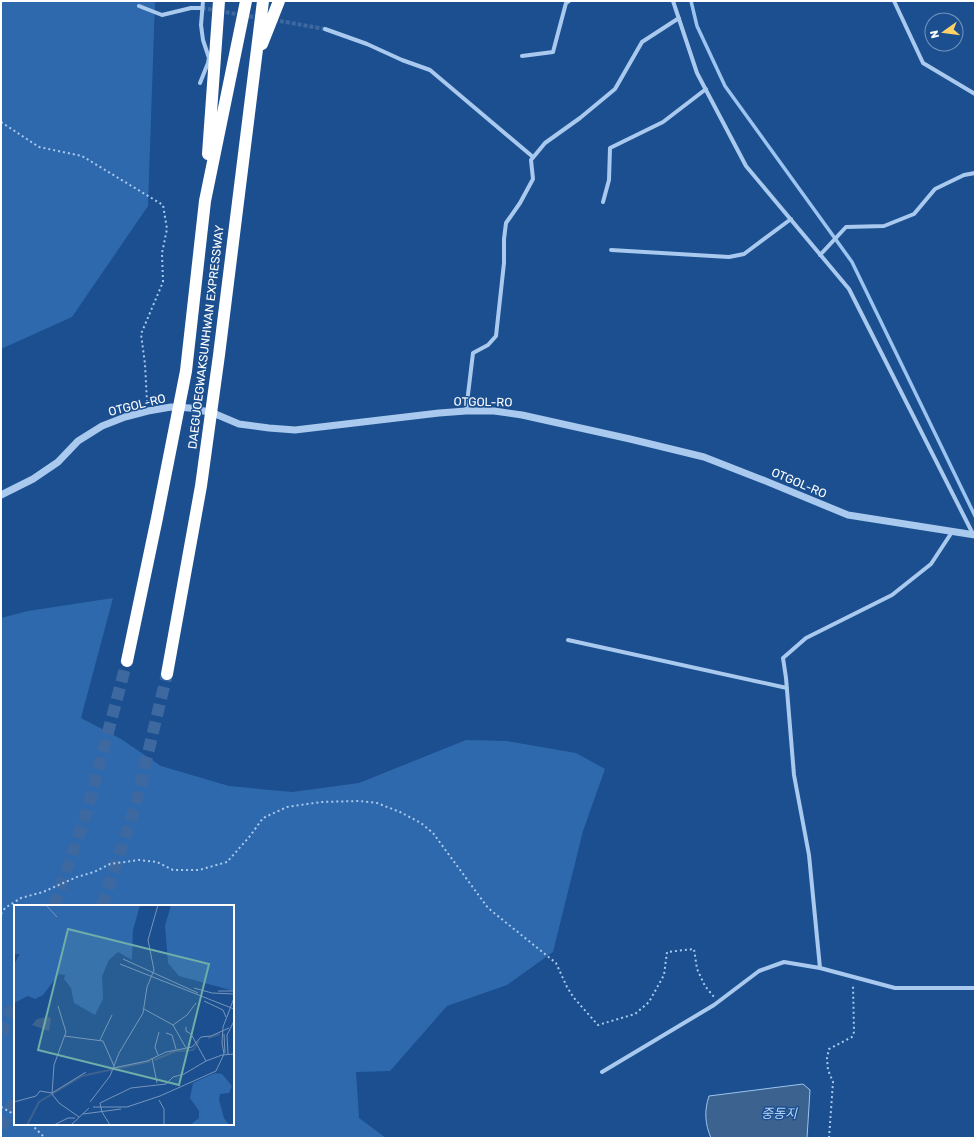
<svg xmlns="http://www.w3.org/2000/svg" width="976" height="1139" font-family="Rubik,'Noto Sans KR',sans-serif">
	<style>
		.green { fill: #2e69ad; fill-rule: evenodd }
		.water { fill: #3c6290; stroke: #9cc4f0 }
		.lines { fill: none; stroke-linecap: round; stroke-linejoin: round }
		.stream { stroke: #9cc4f0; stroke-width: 3.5 }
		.minor-tunnel { stroke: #3d69a0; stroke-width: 4; stroke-dasharray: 4 2; stroke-linecap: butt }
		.motorway-tunnel { stroke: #3d69a0; stroke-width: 12; stroke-dasharray: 12 6; stroke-linecap: butt }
		.path { stroke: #a9c9ee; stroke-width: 2; stroke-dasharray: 2 3; stroke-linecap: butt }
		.minor { stroke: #a9c9ee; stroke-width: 4 }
		.tertiary { stroke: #a9c9ee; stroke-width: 7 }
		.motorway { stroke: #fff; stroke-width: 12 }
		.labels { text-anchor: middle; stroke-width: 3; stroke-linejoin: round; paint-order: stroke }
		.street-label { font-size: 12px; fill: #fff; stroke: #1b4f8f }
		.water-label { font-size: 13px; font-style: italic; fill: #b5d3f5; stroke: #1b4f8f }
		.inset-river { fill: none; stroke: #3c6290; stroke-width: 2 }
		.inset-road { fill: none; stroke: #7695bc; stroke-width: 1 }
		.view { fill: #6fada8; fill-opacity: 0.15; stroke: #6fada8; stroke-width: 2 }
		.inset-edge { fill: none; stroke: #fff; stroke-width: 2 }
	</style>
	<rect width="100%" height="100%" fill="#1b4f8f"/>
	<path class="green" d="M 1,1 L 155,1 L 148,206 L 72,317 L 1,349 Z
		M 113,598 L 81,718 L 121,739 L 161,766 L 229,786 L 292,792 L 359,783 L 466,740 L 507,741 L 576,753 L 605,769 L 583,831 L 553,952 L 507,985 L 447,1006 L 390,1071 L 356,1072 L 359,1118 L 386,1138 L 1,1138 L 1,618 L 28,611 ZM 15,906 L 233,906 L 233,1124 L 15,1124 Z"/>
	<path class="water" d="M 803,1084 L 810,1090 L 807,1138 L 711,1138 C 705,1124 704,1111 709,1096 Z"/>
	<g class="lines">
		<path class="stream" d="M 691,1 L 697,26 L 725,86 L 852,262 L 975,516"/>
		<path class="minor-tunnel" d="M 202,8 L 259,18
			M 274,20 L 325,29"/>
		<path class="motorway-tunnel" d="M 54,906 L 87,811 L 127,661
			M 102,906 L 135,807 L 167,674
			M 1,1034 L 15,1002
			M 1,1128 L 15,1100"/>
		<path class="path" d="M 1,122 L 39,147 L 82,156 L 163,205 L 167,229 L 162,253 L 163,282 L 141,334 L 145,364 L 147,402
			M 1,914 L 5,908 L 21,898 L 43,892 L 77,877 L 94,872 L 110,864 L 139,860 L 157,862 L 173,870 L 199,870 L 227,862 L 250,836 L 263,818 L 287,807 L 321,802 L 360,801 L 377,803 L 400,812 L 421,823 L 433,833 L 488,908 L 556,963 L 567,987 L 574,998 L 598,1025 L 635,1014 L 649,1002 L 664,975 L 667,952 L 694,949 L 697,969 L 705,986 L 714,997
			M 1,1107 L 15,1115
			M 31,1124 L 45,1138
			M 829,1138 L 833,1082 L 828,1070 L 827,1058 L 829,1049 L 852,1037 L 854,1032 L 853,984"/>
		<path class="minor" d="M 673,1 L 697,73 L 746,166 L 849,289 L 973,534
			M 894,1 L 923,63 L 975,94
			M 139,6 L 162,15 L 191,8 L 202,8
			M 325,29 L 367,44 L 402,60 L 430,70 L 533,157
			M 522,56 L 553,52 L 566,3 L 569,1
			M 200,83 L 208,63 L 209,58 L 203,40 L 201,25 L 203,1
			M 603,202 L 609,180 L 610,148 L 663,122 L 706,89
			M 611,250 L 729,257 L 744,254 L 791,219
			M 820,255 L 846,227 L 884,226 L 914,214 L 935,189 L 964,175 L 975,173
			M 466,411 L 473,353 L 488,345 L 496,336 L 504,263 L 504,239 L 506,223 L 520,203 L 533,179 L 531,160 L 545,143 L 580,118 L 615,89 L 642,42 L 679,18
			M 568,640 L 787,688
			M 820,968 L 809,855 L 794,775 L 786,678 L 783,658 L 806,638 L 892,595 L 931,564 L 952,532
			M 602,1072 L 714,1005 L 759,971 L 784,962 L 820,968 L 895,988 L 975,988"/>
		<path class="tertiary" d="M 1,495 L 33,479 L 58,462 L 78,441 L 102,426 L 125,417 L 148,411 L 171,407 L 190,408 L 213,413 L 239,424 L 269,428 L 295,430 L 439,413 L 466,411 L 494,411 L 522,415 L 630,439 L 704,457 L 763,480 L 848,515 L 975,535"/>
		<path class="motorway" d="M 262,44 L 279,1
			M 208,154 L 219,1
			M 127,661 L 157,518 L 186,371 L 205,201 L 246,1
			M 167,674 L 201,486 L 219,355 L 263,1"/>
	</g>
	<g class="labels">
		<g class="street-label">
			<text transform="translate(206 337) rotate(-83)" y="4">DAEGUOEGWAKSUNHWAN EXPRESSWAY</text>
			<text transform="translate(483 402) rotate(1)" y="4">OTGOL-RO</text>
			<text transform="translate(137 405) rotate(-14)" y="4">OTGOL-RO</text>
			<text transform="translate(799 483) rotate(23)" y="4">OTGOL-RO</text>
		</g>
		<g class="water-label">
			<text x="779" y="1118">중동지</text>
		</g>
	</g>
	<g transform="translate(14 905)">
		<rect width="220" height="220" fill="#1b4f8f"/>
		<path d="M 0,0 L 126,0 L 119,25 L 118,55 L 104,47 L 95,55 L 88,71 L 89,94 L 81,110 L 60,98 L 57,83 L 50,74 L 51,70 L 45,69 L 29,90 L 21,94 L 14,91 L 0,98 L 0,59 L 6,49 L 0,49 ZM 157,0 L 220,0 L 220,86 L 165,71 L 154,58 L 151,21 ZM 201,168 L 208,169 L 218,181 L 215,188 L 206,189 L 205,195 L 210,213 L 215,220 L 176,220 L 185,213 L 185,206 L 176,193 L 179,178 Z" fill="#2e69ad"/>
		<path d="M 33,112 L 37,113 L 35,126 L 18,120 L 23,114 Z" fill="#3c6290"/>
		<path class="inset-river" d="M 194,133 L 206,129M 140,155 L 162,146 L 179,145 L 185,136M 13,220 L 25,197 L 68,171 L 137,156"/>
		<path class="inset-road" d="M 32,0 L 43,12M 109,54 L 184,88M 106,59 L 220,104M 180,83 L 198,88 L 220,89M 204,86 L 220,86M 190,96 L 209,105 L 212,112M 44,101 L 52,127 L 40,160 L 38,189 L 45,198 L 65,212M 130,104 L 159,120 L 172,143M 159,120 L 173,110 L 182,98M 152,128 L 158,130 L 162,144M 210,129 L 211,148M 50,131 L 89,136 L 100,161M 86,135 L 98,110M 210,149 L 208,138 L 209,122 L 220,93M 214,149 L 213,130 L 220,116M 144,150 L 141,142 L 145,127M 138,153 L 143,178M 192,156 L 208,150 L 220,149M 99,163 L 133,156 L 152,147 L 178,142 L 187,132 L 197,131 L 215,123M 145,195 L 150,204 L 150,220M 0,197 L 22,191 L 26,186 L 38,188 L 72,167M 76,197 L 96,171 L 105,148 L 129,108 L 133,82 L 140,65 L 134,35 L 144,0M 79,202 L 113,202 L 146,191 L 202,166 L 210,149M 69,209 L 107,204M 40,220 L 54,213 L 61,213M 57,220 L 75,203M 96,220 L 88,207 L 86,198 L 117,183 L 152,179 L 159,172 L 170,169 L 192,156 L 177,129 L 172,126 L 172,122"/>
		<path class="view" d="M 54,24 L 195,59 L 165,180 L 24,145 Z"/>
		<rect width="220" height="220" class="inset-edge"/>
	</g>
	<rect width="976" height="1139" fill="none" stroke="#ffffff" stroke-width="4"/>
	<g transform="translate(944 32) rotate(256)"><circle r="19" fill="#1b4f8f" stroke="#7695bc"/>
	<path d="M0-3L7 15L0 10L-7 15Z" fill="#ffd166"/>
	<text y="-6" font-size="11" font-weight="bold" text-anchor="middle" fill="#ffffff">N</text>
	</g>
</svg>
